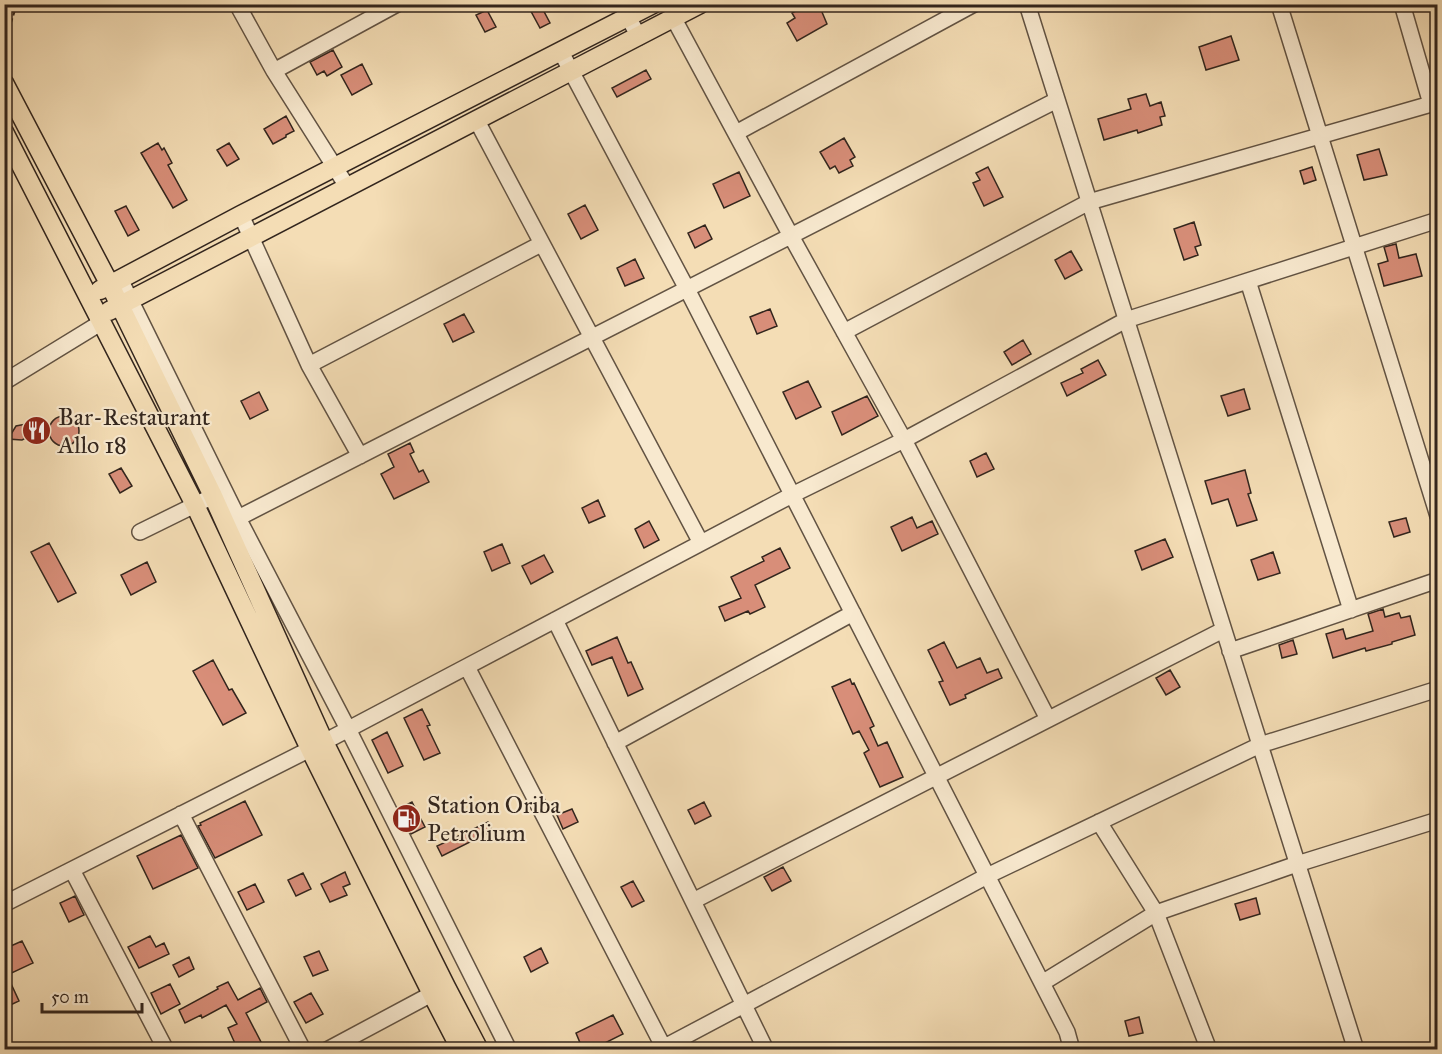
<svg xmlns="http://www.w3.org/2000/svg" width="1442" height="1054" font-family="'IM FELL Great Primer',serif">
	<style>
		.building { fill: #d88e79; stroke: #32251d; stroke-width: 1.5 }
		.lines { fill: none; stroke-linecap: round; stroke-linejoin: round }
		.minor-casing { stroke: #625343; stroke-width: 18 }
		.major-casing { stroke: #32251d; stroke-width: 21 }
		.path { stroke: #32251d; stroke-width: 2; stroke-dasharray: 4.5 3; stroke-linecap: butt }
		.minor { stroke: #f8e9cf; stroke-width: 15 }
		.major { stroke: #f4ddb5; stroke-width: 18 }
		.labels { text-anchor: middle; stroke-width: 4.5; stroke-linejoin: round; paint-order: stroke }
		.poi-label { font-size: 24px; fill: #32251d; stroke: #f8e9cf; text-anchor: start }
	</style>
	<rect width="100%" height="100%" fill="#f4ddb5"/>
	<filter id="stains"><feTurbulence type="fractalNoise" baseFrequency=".00333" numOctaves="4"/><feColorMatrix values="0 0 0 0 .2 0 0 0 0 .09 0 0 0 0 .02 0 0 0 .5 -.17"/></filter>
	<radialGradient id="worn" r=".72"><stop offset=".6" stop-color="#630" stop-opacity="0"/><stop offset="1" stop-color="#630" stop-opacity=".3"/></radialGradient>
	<path class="building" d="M 527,4 L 540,4 L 550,23 L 540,28 Z
		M 807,5 L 810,10 L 819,5 L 827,24 L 797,41 L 787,23 L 795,18 L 792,13 Z
		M 487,10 L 496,27 L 485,32 L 476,15 Z
		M 1231,36 L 1239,60 L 1206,70 L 1199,47 Z
		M 333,50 L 342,67 L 327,76 L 324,71 L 317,75 L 310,62 Z
		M 362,64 L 372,84 L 352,95 L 341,75 Z
		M 646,70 L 651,79 L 617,97 L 612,88 Z
		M 1146,94 L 1150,106 L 1161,102 L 1165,116 L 1160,117 L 1162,125 L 1138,133 L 1137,130 L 1104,140 L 1098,119 L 1131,109 L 1128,99 Z
		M 286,116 L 294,131 L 286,135 L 286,137 L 273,144 L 264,129 Z
		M 844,138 L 855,157 L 850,160 L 853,166 L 839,173 L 835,166 L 830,169 L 820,152 Z
		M 158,143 L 162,150 L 164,148 L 172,163 L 168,165 L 187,200 L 173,208 L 141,153 Z
		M 229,143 L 239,159 L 227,166 L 217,150 Z
		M 1379,149 L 1387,175 L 1364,180 L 1357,155 Z
		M 988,167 L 1003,197 L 984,206 L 973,183 L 980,180 L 976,173 Z
		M 1312,167 L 1316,180 L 1304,184 L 1300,171 Z
		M 739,172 L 750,196 L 724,208 L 713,184 Z
		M 585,205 L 598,230 L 581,239 L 568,214 Z
		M 126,206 L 139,230 L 128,236 L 115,211 Z
		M 1194,222 L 1201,245 L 1195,247 L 1198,255 L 1184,260 L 1174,229 Z
		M 705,225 L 712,239 L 695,248 L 688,233 Z
		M 1396,244 L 1399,258 L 1416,254 L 1422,276 L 1384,286 L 1378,264 L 1388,261 L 1384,247 Z
		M 1071,251 L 1082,270 L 1065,279 L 1055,260 Z
		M 635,259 L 644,278 L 625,286 L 617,268 Z
		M 770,309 L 777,326 L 757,334 L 750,317 Z
		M 464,314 L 474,332 L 453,342 L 444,324 Z
		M 1023,340 L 1031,354 L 1012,365 L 1004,352 Z
		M 1098,360 L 1106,375 L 1067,396 L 1061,383 L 1083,373 L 1081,369 Z
		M 808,381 L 821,407 L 796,419 L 783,392 Z
		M 1244,389 L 1250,409 L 1228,416 L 1221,396 Z
		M 259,392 L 268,410 L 250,419 L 241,401 Z
		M 867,396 L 878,416 L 842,435 L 832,412 Z
		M49 431a15 15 0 1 1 30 0a15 15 0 1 1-30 0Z
		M 26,424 L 30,432 L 28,437 L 22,440 L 8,439 L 16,426 Z
		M 410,443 L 414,452 L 410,454 L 419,472 L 423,470 L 429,482 L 394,499 L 381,474 L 394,467 L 388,454 Z
		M 986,453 L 994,469 L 977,477 L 970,461 Z
		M 121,468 L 132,486 L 120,493 L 109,474 Z
		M 1245,470 L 1251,493 L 1248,494 L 1257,520 L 1237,526 L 1228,499 L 1212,504 L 1205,481 Z
		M 598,500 L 605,516 L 589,523 L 582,508 Z
		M 912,517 L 917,528 L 932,521 L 938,534 L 902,551 L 891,527 Z
		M 1406,518 L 1410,532 L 1394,537 L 1389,522 Z
		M 649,521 L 659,540 L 644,548 L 635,529 Z
		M 1165,539 L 1173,557 L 1142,570 L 1135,551 Z
		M 49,543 L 76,593 L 58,602 L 31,552 Z
		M 502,544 L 510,563 L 492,571 L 484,552 Z
		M 780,548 L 790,568 L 755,585 L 765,607 L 750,614 L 748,611 L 725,621 L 719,607 L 741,598 L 731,577 L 764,561 L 762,557 Z
		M 1273,552 L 1280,573 L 1258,580 L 1251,560 Z
		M 544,555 L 553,572 L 531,584 L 522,566 Z
		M 147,562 L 156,582 L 131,595 L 121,575 Z
		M 1383,609 L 1385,617 L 1399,613 L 1401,618 L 1410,616 L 1415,635 L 1392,642 L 1392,644 L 1366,651 L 1365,648 L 1333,658 L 1326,634 L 1343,629 L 1346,639 L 1373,631 L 1368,614 Z
		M 617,637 L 628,663 L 631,662 L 643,689 L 628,696 L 612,657 L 592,665 L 586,651 Z
		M 1293,640 L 1297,654 L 1282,658 L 1279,645 Z
		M 944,642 L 957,668 L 980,658 L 987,673 L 998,669 L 1002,678 L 965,695 L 966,698 L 950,705 L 939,682 L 943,681 L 928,650 Z
		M 213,660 L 229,690 L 232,689 L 246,713 L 223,725 L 193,671 Z
		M 1170,670 L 1180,687 L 1166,695 L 1156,678 Z
		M 850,679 L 852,684 L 854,683 L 874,726 L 870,728 L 878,746 L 887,742 L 903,777 L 880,787 L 864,753 L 869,750 L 859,731 L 853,734 L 832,687 Z
		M 422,709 L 430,725 L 427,726 L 440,753 L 424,760 L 404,718 Z
		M 387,732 L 403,766 L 388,773 L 372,740 Z
		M 245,801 L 262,835 L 215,858 L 198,826 L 201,825 L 200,823 Z
		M 412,802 L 425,827 L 411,834 L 400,808 Z
		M 704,802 L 711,816 L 695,824 L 688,810 Z
		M 572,809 L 578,822 L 563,829 L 557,815 Z
		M 488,822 L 492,831 L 442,856 L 437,846 Z
		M 181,835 L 198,868 L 153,889 L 137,856 Z
		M 783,867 L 791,881 L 772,891 L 764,877 Z
		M 345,872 L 350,884 L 343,887 L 347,895 L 330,902 L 321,884 Z
		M 303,873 L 311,889 L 296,896 L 288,880 Z
		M 633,881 L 644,901 L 632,907 L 621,887 Z
		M 255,884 L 264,902 L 247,910 L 238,892 Z
		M 75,896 L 84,915 L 69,922 L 60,903 Z
		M 1256,898 L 1260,914 L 1240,920 L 1235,904 Z
		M 150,936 L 156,947 L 164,943 L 169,954 L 139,968 L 128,947 Z
		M 22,941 L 33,963 L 7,975 L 19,1001 L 4,1008 L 4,949 Z
		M 541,948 L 548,963 L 531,972 L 524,957 Z
		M 319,951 L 328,970 L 313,976 L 304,957 Z
		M 189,957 L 194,969 L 179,977 L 173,965 Z
		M 228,982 L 238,1000 L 260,988 L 267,1002 L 246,1013 L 261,1042 L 246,1050 L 238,1050 L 228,1028 L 237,1024 L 226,1005 L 202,1018 L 201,1015 L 185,1023 L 179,1010 L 218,989 L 217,987 Z
		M 170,984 L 180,1004 L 161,1014 L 151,993 Z
		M 311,993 L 323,1014 L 306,1023 L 294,1002 Z
		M 613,1015 L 623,1034 L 591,1050 L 583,1050 L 576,1033 Z
		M 1139,1017 L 1143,1033 L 1129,1036 L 1125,1021 Z"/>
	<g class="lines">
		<defs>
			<path id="minor" d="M 237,4 L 274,71 L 348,188
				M 621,4 L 639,37
				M 1027,4 L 1356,1050
				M 1279,4 L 1438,516
				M 1402,4 L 1431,104
				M 674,19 L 791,236 L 904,440 L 1048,719
				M 561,52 L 687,289 L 1067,1032 L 1072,1050
				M 274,71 L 397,4
				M 477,121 L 701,543
				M 736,133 L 974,4
				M 241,215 L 309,365 L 360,456
				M 120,279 L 238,518 L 348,729 L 509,1050
				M 1248,281 L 1351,610
				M 844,332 L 1089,202 L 1438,102
				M 309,365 L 541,244
				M 4,382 L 102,322
				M 238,518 L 1057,100
				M 140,532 L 205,500
				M 555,620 L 766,1050
				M 1230,651 L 1438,580
				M 467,667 L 665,1050
				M 615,743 L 853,613
				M 181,814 L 303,1050
				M 1099,822 L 1156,913 L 1209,1050
				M 72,870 L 166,1050
				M 693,901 L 1223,630
				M 4,904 L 324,742 L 792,495 L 904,440 L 1126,320 L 1438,220
				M 1042,983 L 1156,913 L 1297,864 L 1438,820
				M 327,1050 L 441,989
				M 659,1050 L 987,876 L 1260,745 L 1438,689"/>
			<path id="major" d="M 4,83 L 110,285 L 213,496 L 324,742 L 446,987 L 479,1050
				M 4,132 L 195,505 L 310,749 L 432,994 L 461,1050
				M 100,290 L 241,215 L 653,4
				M 109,311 L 700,4"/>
		</defs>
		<use href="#minor" class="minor-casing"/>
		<use href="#major" class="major-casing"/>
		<path class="path" d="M 4,44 L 17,4"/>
		<use href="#minor" class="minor"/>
		<use href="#major" class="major"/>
	</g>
	<defs>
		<symbol id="restaurant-disc" viewBox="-11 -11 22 22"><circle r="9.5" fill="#8f2418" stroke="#f8e9cf"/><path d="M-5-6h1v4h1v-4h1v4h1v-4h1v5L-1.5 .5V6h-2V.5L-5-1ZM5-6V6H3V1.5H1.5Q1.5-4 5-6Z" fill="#fff"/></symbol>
		<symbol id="fuel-disc" viewBox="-11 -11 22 22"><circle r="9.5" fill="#8f2418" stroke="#f8e9cf"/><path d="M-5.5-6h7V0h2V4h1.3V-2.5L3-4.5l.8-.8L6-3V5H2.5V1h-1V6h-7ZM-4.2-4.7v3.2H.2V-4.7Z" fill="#fff"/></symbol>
	</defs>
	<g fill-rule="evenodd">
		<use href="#restaurant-disc" x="20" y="414" width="33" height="33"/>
		<use href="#fuel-disc" x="390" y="802" width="33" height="33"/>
	</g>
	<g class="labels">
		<g class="poi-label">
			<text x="58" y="425">Bar-Restaurant<tspan x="58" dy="28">Allo 18</tspan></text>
			<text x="427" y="813">Station Oriba<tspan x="427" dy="28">Petrolium</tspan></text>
		</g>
	</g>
	<rect width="1442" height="1054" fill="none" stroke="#f4ddb5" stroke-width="24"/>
	<rect x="6" y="6" width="1430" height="1042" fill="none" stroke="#32251d" stroke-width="3"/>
	<rect x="12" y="12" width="1418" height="1030" fill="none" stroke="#32251d" stroke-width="1.5"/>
	<path d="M42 1003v9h100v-9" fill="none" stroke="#32251d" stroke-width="3"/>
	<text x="51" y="1003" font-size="18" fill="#32251d" stroke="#f8e9cf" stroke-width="4.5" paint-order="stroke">50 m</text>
	<rect width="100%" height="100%" filter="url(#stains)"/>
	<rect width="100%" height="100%" fill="url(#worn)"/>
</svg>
